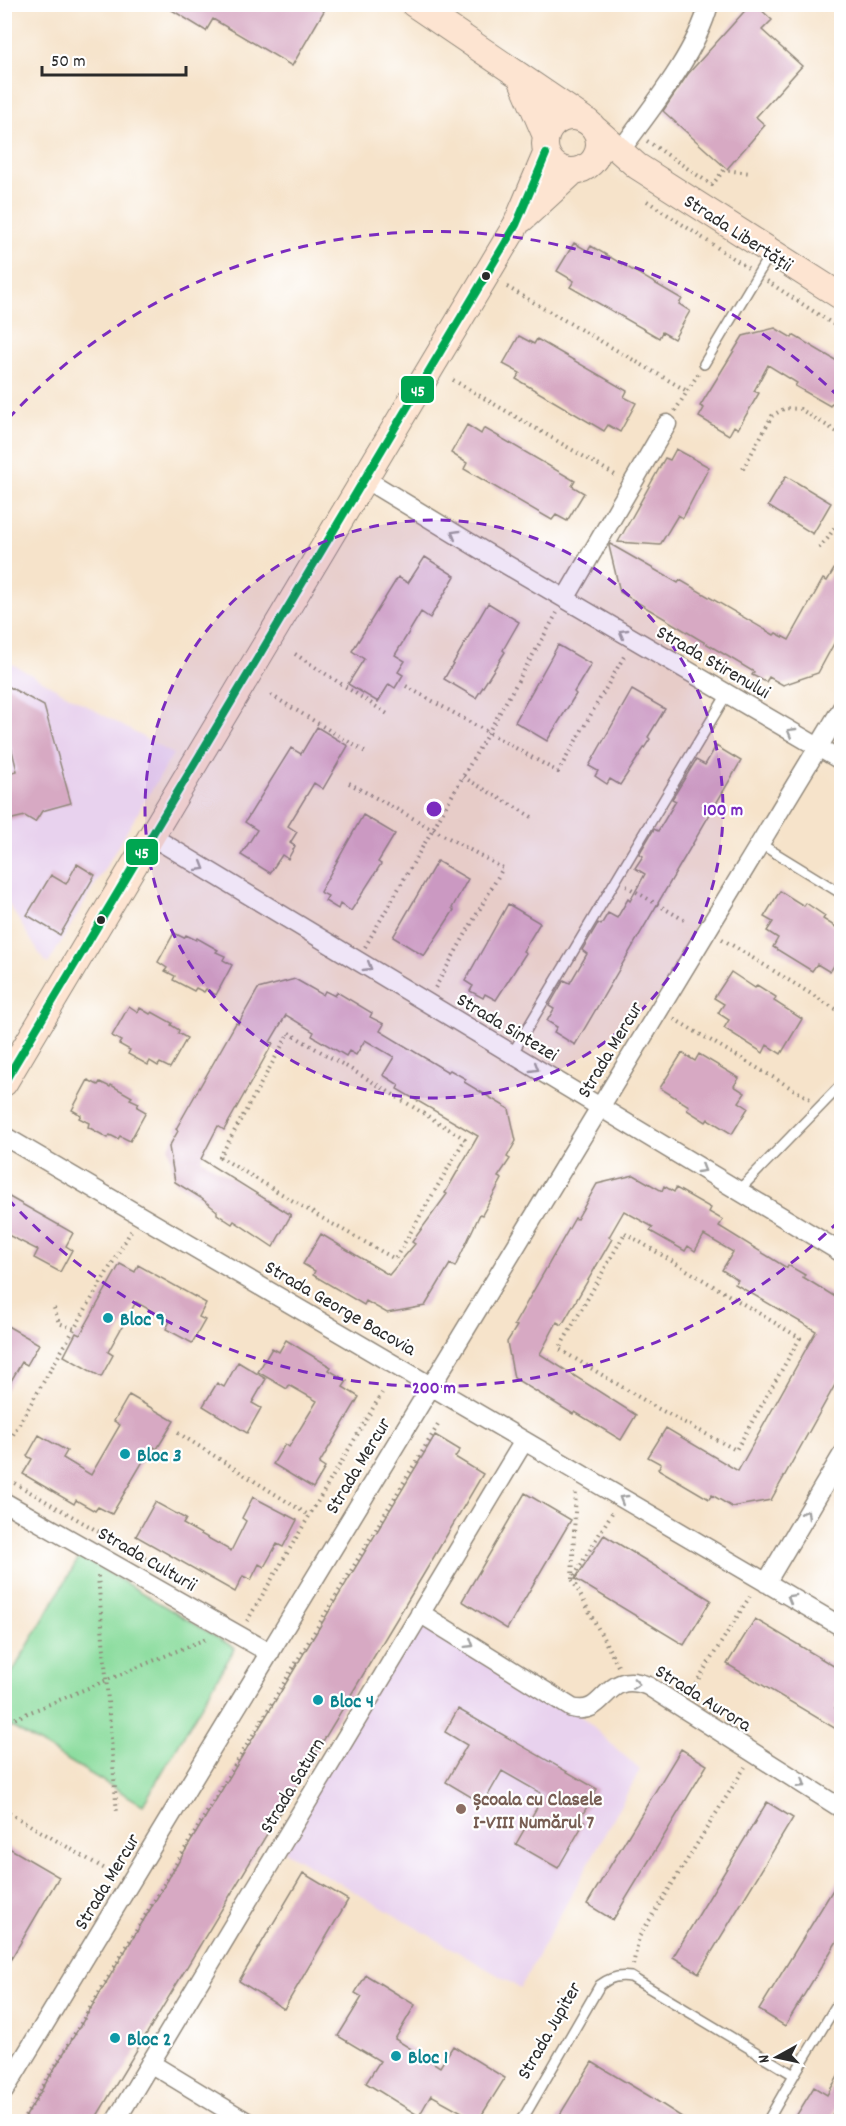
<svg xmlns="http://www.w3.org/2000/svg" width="846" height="2126" font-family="Dekko,sans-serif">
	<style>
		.built { fill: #e8d2ee }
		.green { fill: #8adc9d; stroke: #5a8464; stroke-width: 1.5 }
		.building { fill: #d7a9c3 }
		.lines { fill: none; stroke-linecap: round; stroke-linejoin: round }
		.lane-casing { stroke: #90877a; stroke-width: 12 }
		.street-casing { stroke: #90877a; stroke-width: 21 }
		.secondary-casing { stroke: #90877a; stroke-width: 28 }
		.path { stroke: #90877a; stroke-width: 4; stroke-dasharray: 1.5 4.5; stroke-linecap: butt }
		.lane { stroke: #fff; stroke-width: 9 }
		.street { stroke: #fff; stroke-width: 18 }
		.secondary { stroke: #fde4d1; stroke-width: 26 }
		.bus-1-casing { stroke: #fff; stroke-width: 12 }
		.bus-1 { stroke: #00a651; stroke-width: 8 }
		.oneway { stroke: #a0a0a0 }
		.ring { fill: none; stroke: #7b2cbf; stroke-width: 3; stroke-dasharray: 10 8 }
		.bus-dot { fill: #2b2b2b; stroke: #fff; stroke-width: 2 }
		.culture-dot { fill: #0f9aa8; stroke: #fff; stroke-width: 2 }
		.education-dot { fill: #8d6e63; stroke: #fff; stroke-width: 2 }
		.labels { text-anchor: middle; stroke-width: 4.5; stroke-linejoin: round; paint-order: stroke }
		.street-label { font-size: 20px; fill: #2b2b2b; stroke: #fff }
		.culture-label { font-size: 20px; font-weight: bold; fill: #0d838f; stroke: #fff; text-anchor: start }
		.education-label { font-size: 20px; font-weight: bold; fill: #785e54; stroke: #fff; text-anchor: start }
		.centre { fill: #7b2cbf; stroke: #fff; stroke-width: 3 }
		.ring-label { font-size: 18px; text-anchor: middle; font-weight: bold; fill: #7b2cbf; stroke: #fff; stroke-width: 4.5; stroke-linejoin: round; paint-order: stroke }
		.line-badge { stroke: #fff; stroke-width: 2 }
		.badge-label { font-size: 16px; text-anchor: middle; font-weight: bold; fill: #fff }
	</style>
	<rect width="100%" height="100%" fill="#fff"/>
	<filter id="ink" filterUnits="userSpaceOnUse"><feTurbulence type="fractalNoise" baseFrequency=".0167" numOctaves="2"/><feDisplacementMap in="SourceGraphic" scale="12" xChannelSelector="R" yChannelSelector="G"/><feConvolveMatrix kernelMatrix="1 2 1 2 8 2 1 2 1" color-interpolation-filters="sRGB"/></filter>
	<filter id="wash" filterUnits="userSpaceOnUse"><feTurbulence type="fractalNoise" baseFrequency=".008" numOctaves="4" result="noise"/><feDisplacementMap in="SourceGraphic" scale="24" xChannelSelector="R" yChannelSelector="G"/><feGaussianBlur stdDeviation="1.35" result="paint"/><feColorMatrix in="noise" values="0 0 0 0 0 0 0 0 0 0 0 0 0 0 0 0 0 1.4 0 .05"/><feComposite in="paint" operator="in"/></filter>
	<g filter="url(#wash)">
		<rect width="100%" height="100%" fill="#f6e3ca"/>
		<path class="built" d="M 5,660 L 173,754 L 48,964 L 44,961 L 5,898 Z
			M 420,1613 L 572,1708 L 640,1770 L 520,1988 L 279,1848 Z"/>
		<path class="green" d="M 80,1556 L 235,1648 L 143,1805 L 5,1723 L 5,1685 Z"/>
		<g id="blocks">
			<path class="building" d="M 162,4 L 312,4 L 324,11 L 292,66 L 213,19 L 206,31 Z
				M 751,4 L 755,4 L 772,20 L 762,30 L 802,66 L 756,117 L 765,125 L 727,169 L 663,111 L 688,74 Z
				M 574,243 L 588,251 L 591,246 L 682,299 L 679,304 L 690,311 L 674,339 L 662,332 L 659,338 L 570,287 L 574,281 L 557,271 Z
				M 775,328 L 792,338 L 793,335 L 842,364 L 842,408 L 832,403 L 830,406 L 795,386 L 797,383 L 768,365 L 754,391 L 759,393 L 738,429 L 734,426 L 729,435 L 699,417 L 704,408 L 700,406 L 743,336 Z
				M 519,336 L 534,344 L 537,339 L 627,391 L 624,397 L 636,403 L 620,432 L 608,425 L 604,431 L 516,379 L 520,373 L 503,364 Z
				M 467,425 L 481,434 L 484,428 L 575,481 L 572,486 L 584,493 L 567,521 L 556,515 L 552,520 L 464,469 L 467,463 L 451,453 Z
				M 676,449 L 709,467 L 683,518 L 678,515 L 660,545 L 618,542 L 665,458 L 670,460 Z
				M 786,476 L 831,503 L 813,534 L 768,506 Z
				M 610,544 L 678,583 L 680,580 L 774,635 L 776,633 L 789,640 L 823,579 L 827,581 L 842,556 L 842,641 L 837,638 L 818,673 L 783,685 L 769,677 L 766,682 L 752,675 L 754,672 L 620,592 L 609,546 Z
				M 425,557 L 455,576 L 430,618 L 421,612 L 395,655 L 405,661 L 398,672 L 403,675 L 395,688 L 389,684 L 378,702 L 348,684 L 364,659 L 352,651 L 398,577 L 408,583 Z
				M 488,603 L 519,622 L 503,650 L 505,652 L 476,698 L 444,679 Z
				M 558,645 L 591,664 L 574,692 L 576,694 L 547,741 L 515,722 Z
				M 4,684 L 44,706 L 71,803 L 42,811 L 35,822 L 25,816 L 4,821 L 4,774 L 17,771 L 9,738 L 4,736 Z
				M 632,690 L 665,709 L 648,737 L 650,739 L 620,785 L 610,779 L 607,784 L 595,776 L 598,771 L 589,766 Z
				M 317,727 L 348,746 L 323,789 L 314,783 L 288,826 L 297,832 L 290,843 L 295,846 L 288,859 L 282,855 L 270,873 L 241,855 L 257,830 L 245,822 L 291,748 L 301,754 Z
				M 716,746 L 741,761 L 575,1045 L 554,1032 L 557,1027 L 547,1021 L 554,1009 L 549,1006 L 564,980 L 570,983 L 587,954 L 582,950 L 598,923 L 601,925 L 608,913 L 617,918 L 628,899 L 630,901 L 645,874 L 635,868 L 643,856 L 639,854 L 654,829 L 658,831 L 676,801 L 672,799 L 696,760 L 705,765 Z
				M 363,815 L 395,834 L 378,862 L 381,864 L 351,911 L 340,904 L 338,909 L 325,901 L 328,896 L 320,892 Z
				M 437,861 L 468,879 L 452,908 L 454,910 L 424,956 L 393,937 Z
				M 77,864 L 95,875 L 60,935 L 27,915 L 51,875 L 66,884 Z
				M 780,891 L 804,906 L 806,903 L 825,916 L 823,919 L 842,931 L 842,953 L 830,972 L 817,964 L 812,971 L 773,947 L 778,938 L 767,931 L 773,922 L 764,917 Z
				M 508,904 L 540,923 L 523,951 L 526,953 L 496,1000 L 485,994 L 483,998 L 470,991 L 473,986 L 465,981 Z
				M 174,933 L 184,938 L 186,935 L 196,940 L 197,938 L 218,950 L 216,952 L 225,956 L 223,960 L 232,965 L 216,995 L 206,989 L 204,992 L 196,988 L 194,991 L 173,980 L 175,976 L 165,971 L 167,968 L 158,962 Z
				M 731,972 L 755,988 L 757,985 L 776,997 L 774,1001 L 802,1019 L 781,1054 L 767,1045 L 763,1053 L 724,1028 L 729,1020 L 718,1013 L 724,1004 L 714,998 Z
				M 295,979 L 323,995 L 325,991 L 335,996 L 337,992 L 372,1013 L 370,1017 L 384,1024 L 380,1031 L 448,1072 L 450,1070 L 466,1079 L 464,1082 L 509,1109 L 516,1141 L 507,1157 L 510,1159 L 498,1177 L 502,1179 L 482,1215 L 480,1214 L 455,1267 L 450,1264 L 425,1306 L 387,1313 L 366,1301 L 364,1305 L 313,1275 L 315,1271 L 303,1264 L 321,1234 L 389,1275 L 415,1244 L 412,1242 L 447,1194 L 445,1193 L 478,1136 L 397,1089 L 399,1085 L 383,1075 L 394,1057 L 365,1040 L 356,1055 L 349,1051 L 346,1056 L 312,1036 L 314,1032 L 286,1015 L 270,1042 L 273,1043 L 224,1130 L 218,1126 L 201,1159 L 291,1215 L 273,1247 L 234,1221 L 232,1224 L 217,1214 L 217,1211 L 201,1198 L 175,1182 L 169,1147 L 178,1131 L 176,1129 L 236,1023 L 238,1024 L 258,989 Z
				M 129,1006 L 138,1012 L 140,1008 L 150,1014 L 152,1012 L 172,1023 L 171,1025 L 179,1030 L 178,1033 L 187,1038 L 170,1068 L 160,1063 L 158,1066 L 150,1061 L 148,1065 L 128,1054 L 130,1050 L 119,1044 L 121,1041 L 112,1036 Z
				M 682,1053 L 695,1061 L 699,1054 L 739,1078 L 734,1086 L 745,1093 L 739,1102 L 748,1108 L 732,1134 L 708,1119 L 706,1122 L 687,1110 L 689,1106 L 660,1088 Z
				M 88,1080 L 98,1085 L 100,1082 L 110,1087 L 111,1085 L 132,1097 L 130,1099 L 139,1103 L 137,1107 L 146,1112 L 130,1141 L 120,1136 L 118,1139 L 110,1135 L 108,1138 L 88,1127 L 89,1123 L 79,1118 L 81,1115 L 72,1110 Z
				M 634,1175 L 662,1191 L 664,1186 L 674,1192 L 676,1188 L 711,1208 L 709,1212 L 723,1220 L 719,1226 L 787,1268 L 788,1265 L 805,1275 L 803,1277 L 842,1301 L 842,1363 L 837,1372 L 841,1374 L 771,1500 L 732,1507 L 712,1495 L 709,1499 L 658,1469 L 661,1464 L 648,1457 L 666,1428 L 738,1471 L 816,1331 L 735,1284 L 738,1280 L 722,1270 L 733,1252 L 704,1235 L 695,1251 L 688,1246 L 685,1251 L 650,1231 L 653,1227 L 624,1211 L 609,1237 L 612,1239 L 562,1325 L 557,1322 L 540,1354 L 636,1415 L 621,1440 L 575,1412 L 573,1414 L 514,1378 L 507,1342 L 517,1326 L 514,1325 L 575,1218 L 577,1219 L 597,1184 Z
				M 4,1194 L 73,1233 L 66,1246 L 72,1250 L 60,1272 L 34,1258 L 38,1250 L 4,1233 Z
				M 120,1264 L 135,1272 L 138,1265 L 206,1303 L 199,1317 L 205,1320 L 192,1343 L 166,1329 L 170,1321 L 136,1302 L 108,1352 L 113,1355 L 101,1377 L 64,1356 L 76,1333 L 80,1335 Z
				M 4,1324 L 39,1344 L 27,1365 L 22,1362 L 4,1393 Z
				M 286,1340 L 331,1367 L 329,1370 L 347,1381 L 343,1387 L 359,1397 L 319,1464 L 325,1468 L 313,1488 L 273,1464 L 285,1444 L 289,1447 L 317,1401 L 289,1385 L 287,1389 L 258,1372 L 272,1348 L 279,1352 Z
				M 238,1362 L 266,1379 L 252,1403 L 261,1408 L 247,1433 L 203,1406 L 217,1383 L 224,1387 Z
				M 129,1395 L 174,1421 L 157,1449 L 152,1446 L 112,1514 L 98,1507 L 95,1511 L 76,1500 L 74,1504 L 23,1474 L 32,1459 L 27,1456 L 39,1435 L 67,1451 L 63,1458 L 91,1475 L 120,1425 L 114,1421 Z
				M 435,1435 L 460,1450 L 455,1457 L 483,1474 L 422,1577 L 94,2121 L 23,2121 Z
				M 525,1493 L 571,1520 L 507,1629 L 462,1601 Z
				M 253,1497 L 297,1520 L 283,1547 L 277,1544 L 264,1567 L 259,1564 L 251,1580 L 243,1576 L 235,1592 L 136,1536 L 155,1502 L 186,1519 L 183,1524 L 231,1551 L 246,1521 L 242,1518 Z
				M 604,1535 L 711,1600 L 684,1645 L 575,1579 Z
				M 755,1619 L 842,1671 L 842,1697 L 835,1708 L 842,1712 L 842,1719 L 836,1729 L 727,1664 Z
				M 458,1709 L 597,1789 L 580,1819 L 585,1821 L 558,1868 L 516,1844 L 544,1795 L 502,1771 L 483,1804 L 446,1782 L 467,1745 L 445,1732 Z
				M 681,1749 L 707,1765 L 613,1920 L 587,1904 Z
				M 767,1802 L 793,1818 L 699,1973 L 673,1957 Z
				M 4,1845 L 59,1877 L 4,1971 Z
				M 303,1873 L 348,1900 L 284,2009 L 239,1981 Z
				M 842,1875 L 842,1933 L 785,2026 L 759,2010 Z
				M 366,1975 L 415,2005 L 395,2039 L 440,2067 L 453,2046 L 505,2078 L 478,2121 L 431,2095 L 419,2116 L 366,2083 L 380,2061 L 338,2036 L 362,1997 L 355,1993 Z
				M 592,2062 L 649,2096 L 688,2121 L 556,2121 Z
				M 842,2070 L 842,2100 L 828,2121 L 793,2121 L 814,2087 L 827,2095 Z"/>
		</g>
	</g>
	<g filter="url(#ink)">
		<use href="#blocks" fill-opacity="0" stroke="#90877a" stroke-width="1.5"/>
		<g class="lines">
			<defs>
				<path id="lane" d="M 704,364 L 770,254
					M 759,843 L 842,894
					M 512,1054 L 727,694
					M 738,1191 L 842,1084
					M 519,2122 L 525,2115 L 600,1985 C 610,1977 619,1975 631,1977 L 794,2075 L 842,1996
					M 767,2122 L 794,2075"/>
				<path id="street" d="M 620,151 C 650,110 696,54 709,4
					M 365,479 L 485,552 L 842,761
					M 565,599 L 667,424
					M 151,836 L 842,1253
					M 4,1136 L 842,1627
					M 4,1502 L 270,1653
					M 766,1583 L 842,1455
					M 420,1613 L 572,1708 C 607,1718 603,1668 648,1686 L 842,1809
					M 150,2063 L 247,2122
					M 4,2091 L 842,708
					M 115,2122 L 524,1441"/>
				<path id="secondary" d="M 414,4 L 583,119
					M 520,76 L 546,136
					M545 144a27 27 0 1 1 54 0a27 27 0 1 1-54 0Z
					M 596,130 L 637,166 L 842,297
					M 522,219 L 574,171
					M 4,1083 L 516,225 L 546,154"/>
			</defs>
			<use href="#lane" class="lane-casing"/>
			<use href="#street" class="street-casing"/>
			<use href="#secondary" class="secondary-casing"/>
			<path class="path" d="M 647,141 L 712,185 L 724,170 L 751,173
				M 647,201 L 748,268
				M 767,281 L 842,330
				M 507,287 L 687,391
				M 453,380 L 617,476
				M 675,411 L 698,374
				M 743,469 L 772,416 L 785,408 L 800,409 L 842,435
				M 819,548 L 828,538 L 842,515
				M 295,654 L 389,715
				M 406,686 L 558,772 L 626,653
				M 271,695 L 367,753
				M 463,777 L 532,817
				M 349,783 L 503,868 L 435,988
				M 626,886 L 684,920
				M 722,939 L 842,1013
				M 365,947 L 557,613
				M 674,1019 L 810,1099
				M 289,1033 L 371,1081 L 465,1139 L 395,1259 L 320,1217 L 220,1157 Z
				M 625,1233 L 800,1338 L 736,1450 L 657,1408 L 559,1349 Z
				M 54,1308 L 59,1323 L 75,1329
				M 178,1433 L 310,1516
				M 4,1450 L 131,1231
				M 4,1477 L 146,1559
				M 612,1513 L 572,1579 L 619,1668
				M 98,1576 L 117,1814
				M 572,1579 L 576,1490
				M 247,1621 L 382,1393
				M 689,1694 L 752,1593
				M 4,1723 L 208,1638
				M 4,1810 L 105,1869
				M 633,1965 L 639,1937 L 745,1767
				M 22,2122 L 438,1425"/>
			<use href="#lane" class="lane"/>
			<use href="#street" class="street"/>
			<use href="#secondary" class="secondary"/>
			<defs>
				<path id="bus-1" d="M 4,1083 L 516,225 L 546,154"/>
			</defs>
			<use href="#bus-1" class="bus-1-casing"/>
			<use href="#bus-1" class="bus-1"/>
		</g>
		<defs><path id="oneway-chevron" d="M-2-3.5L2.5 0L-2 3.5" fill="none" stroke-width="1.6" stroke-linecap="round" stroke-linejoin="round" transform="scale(1.5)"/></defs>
		<g class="oneway">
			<use href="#oneway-chevron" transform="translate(455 534) rotate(-149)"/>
			<use href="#oneway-chevron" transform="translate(623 633) rotate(-150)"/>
			<use href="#oneway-chevron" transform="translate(791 732) rotate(-150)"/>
			<use href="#oneway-chevron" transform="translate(201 867) rotate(31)"/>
			<use href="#oneway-chevron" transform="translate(368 967) rotate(31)"/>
			<use href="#oneway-chevron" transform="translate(535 1068) rotate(31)"/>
			<use href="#oneway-chevron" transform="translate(702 1169) rotate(31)"/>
			<use href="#oneway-chevron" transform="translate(623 1499) rotate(-149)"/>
			<use href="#oneway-chevron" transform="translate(806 1514) rotate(-59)"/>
			<use href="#oneway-chevron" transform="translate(791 1598) rotate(-150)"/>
			<use href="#oneway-chevron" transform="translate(470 1644) rotate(32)"/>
			<use href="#oneway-chevron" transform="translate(636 1684) rotate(8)"/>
			<use href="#oneway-chevron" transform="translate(802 1784) rotate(32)"/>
		</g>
	</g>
	<circle cx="434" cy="809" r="289" fill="#7b2cbf" fill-opacity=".12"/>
	<g class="ring">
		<circle cx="434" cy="809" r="289"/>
		<path d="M839 1221A578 578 0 0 1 8 1199M8 419A578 578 0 0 1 839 397"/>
	</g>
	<g class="bus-dot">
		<circle cx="486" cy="276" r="5"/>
		<circle cx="101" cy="920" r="5"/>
	</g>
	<g class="culture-dot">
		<circle cx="108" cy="1318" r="6"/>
		<circle cx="125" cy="1454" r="6"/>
		<circle cx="318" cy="1700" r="6"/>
		<circle cx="115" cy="2038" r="6"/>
		<circle cx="396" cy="2056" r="6"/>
	</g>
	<circle class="education-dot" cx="461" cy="1809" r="6"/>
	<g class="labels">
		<g class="street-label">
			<text transform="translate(739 232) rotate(33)" y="7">Strada Libertății</text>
			<text transform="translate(714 661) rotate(30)" y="7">Strada Stirenului</text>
			<text transform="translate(508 1026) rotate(31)" y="7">Strada Sintezei</text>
			<text transform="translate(609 1049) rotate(-59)" y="7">Strada Mercur</text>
			<text transform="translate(341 1307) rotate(30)" y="7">Strada George Bacovia</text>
			<text transform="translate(357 1465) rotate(-59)" y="7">Strada Mercur</text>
			<text transform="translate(148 1558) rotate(30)" y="7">Strada Culturii</text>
			<text transform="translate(704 1697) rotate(32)" y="7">Strada Aurora</text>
			<text transform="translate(291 1785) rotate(-59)" y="7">Strada Saturn</text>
			<text transform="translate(106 1881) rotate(-59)" y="7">Strada Mercur</text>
			<text transform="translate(548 2030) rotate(-60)" y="7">Strada Jupiter</text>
		</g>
		<g class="culture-label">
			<text x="120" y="1325">Bloc 9</text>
			<text x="137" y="1461">Bloc 3</text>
			<text x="330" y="1707">Bloc 4</text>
			<text x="127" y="2045">Bloc 2</text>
			<text x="408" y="2063">Bloc 1</text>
		</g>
		<g class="education-label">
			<text x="473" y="1805">Școala cu Clasele<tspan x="473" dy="23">I-VIII Numărul 7</tspan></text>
		</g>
	</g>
	<circle cx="434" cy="809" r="9" class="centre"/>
	<g class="ring-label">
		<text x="723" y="815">100 m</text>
		<text x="434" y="1393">200 m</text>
	</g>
	<g class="line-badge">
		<rect x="400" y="375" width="35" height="29" rx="6" fill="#00a651"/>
		<rect x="125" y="838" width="34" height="28" rx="6" fill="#00a651"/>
	</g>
	<g class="badge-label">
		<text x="418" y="396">45</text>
		<text x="142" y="858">45</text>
	</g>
	<rect width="846" height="2126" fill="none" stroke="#fff" stroke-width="24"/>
	<g transform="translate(777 2057) rotate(262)" stroke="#ffffff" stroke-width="4.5" paint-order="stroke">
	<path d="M0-4.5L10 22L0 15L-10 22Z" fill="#2b2b2b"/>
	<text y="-9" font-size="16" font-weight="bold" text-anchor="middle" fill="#2b2b2b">N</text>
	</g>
	<path d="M42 66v9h144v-9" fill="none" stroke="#2b2b2b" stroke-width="3"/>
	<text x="51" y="66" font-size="18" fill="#2b2b2b" stroke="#ffffff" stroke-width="4.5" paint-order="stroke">50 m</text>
</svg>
